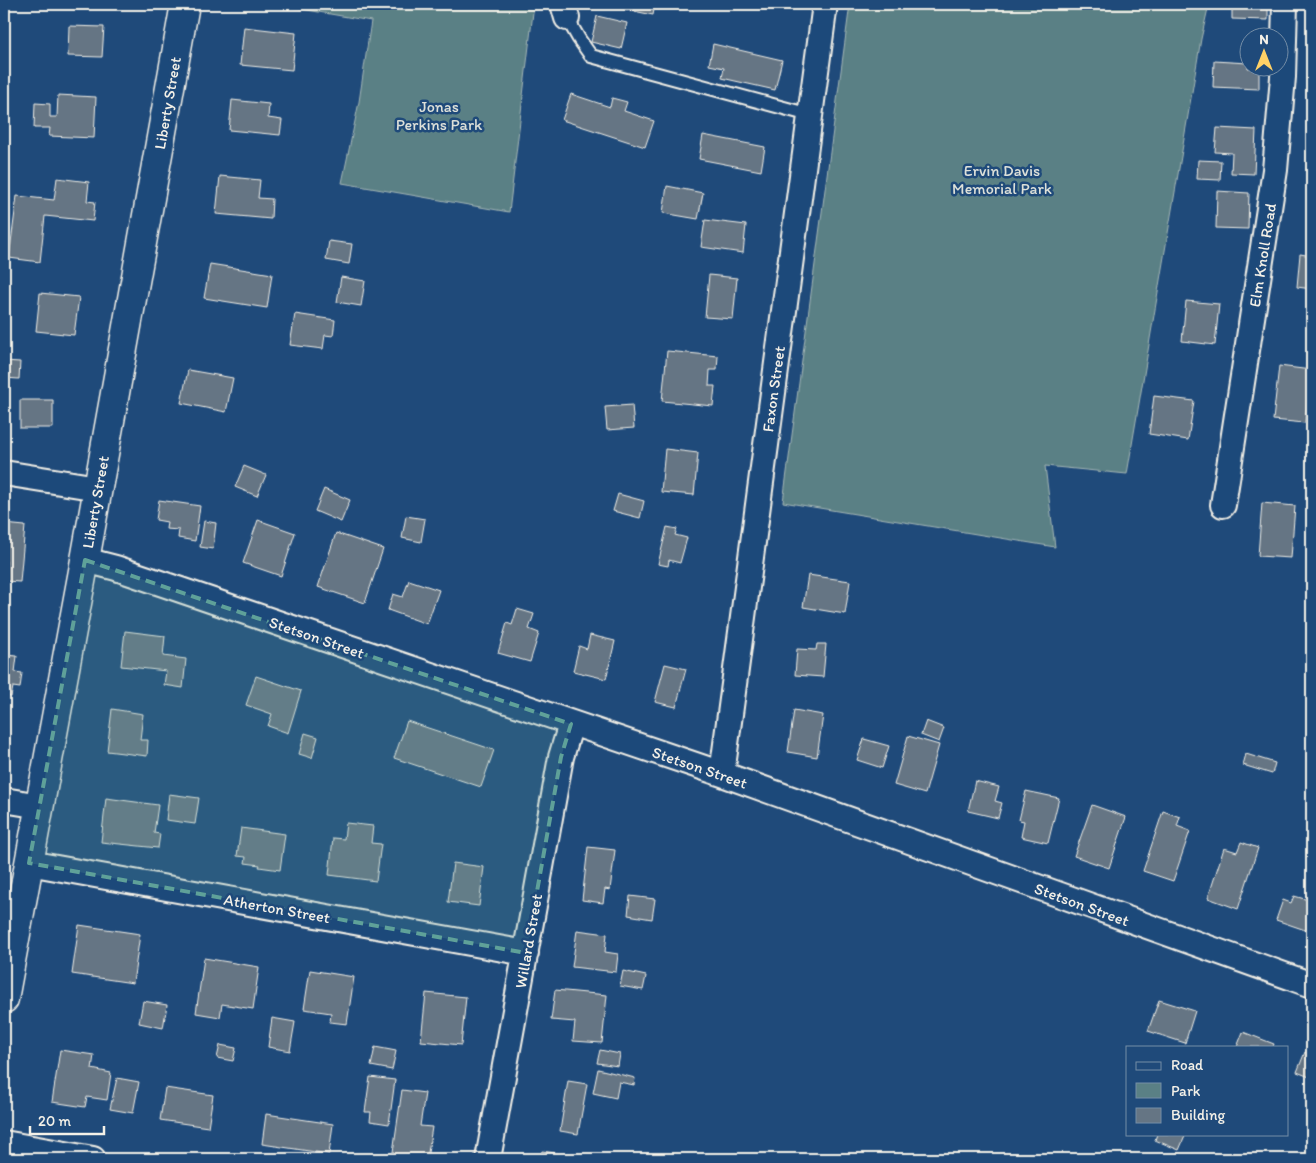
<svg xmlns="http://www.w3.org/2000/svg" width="1316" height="1163" font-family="Itim,sans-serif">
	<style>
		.green { fill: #5a8085; stroke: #a7b8b6 }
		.building { fill: #657584; stroke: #f4f1e8 }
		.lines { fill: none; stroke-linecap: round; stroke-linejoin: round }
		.lane-casing { stroke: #f4f1e8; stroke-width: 16 }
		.street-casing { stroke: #f4f1e8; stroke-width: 28 }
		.secondary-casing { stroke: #f4f1e8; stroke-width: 31 }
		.lane { stroke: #1f4a7a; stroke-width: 12 }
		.street { stroke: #1f4a7a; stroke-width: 24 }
		.secondary { stroke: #1f4a7a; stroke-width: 28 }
		.marked { fill: #5fa199; fill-opacity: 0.2; stroke: #5fa199; stroke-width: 4; stroke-dasharray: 10 6; stroke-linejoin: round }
		.labels { text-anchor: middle; stroke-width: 5; stroke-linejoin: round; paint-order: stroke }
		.street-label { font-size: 16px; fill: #f4f1e8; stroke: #1f4a7a }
		.park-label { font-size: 16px; fill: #dde0d9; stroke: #1f4a7a }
	</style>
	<rect width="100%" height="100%" fill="#1f4a7a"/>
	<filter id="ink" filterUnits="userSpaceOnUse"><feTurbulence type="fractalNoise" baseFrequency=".02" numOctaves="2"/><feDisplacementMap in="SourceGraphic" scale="10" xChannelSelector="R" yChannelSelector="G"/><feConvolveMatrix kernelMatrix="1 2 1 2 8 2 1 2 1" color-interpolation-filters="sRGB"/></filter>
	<g filter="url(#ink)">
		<path class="green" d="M 272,4 L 534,4 L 509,212 L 342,183 L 359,102 L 371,21 Z
			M 850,4 L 1209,4 L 1201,39 L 1127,474 L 1045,466 L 1055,547 L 783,502 Z"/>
		<path class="building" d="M 600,4 L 655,4 L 653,15 Z
			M 1232,4 L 1268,4 L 1268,20 L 1232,19 Z
			M 597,16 L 627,23 L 621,49 L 591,42 Z
			M 69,26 L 104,27 L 102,57 L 68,56 Z
			M 244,27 L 296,33 L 292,70 L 240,65 Z
			M 713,44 L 782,60 L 775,90 L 722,78 L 724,68 L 709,65 Z
			M 1214,61 L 1248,63 L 1248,68 L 1259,68 L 1259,89 L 1213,87 Z
			M 571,94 L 610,107 L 612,98 L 627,102 L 624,111 L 654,121 L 645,147 L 562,120 Z
			M 58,95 L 96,97 L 94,138 L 49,136 L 50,128 L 34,128 L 35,103 L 50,104 L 50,117 L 57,117 Z
			M 232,100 L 269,104 L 268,118 L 282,120 L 280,135 L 229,130 Z
			M 1217,128 L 1256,130 L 1254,174 L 1231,173 L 1232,153 L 1215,152 Z
			M 703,135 L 765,147 L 761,171 L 699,159 Z
			M 1198,160 L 1221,161 L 1220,180 L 1197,179 Z
			M 220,176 L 260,180 L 258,198 L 272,199 L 271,219 L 216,214 Z
			M 57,178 L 89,182 L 87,201 L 95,202 L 93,221 L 45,216 L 40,262 L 9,258 L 17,196 L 54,200 Z
			M 667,186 L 703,193 L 698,219 L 663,213 Z
			M 1217,191 L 1249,193 L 1248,229 L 1216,228 Z
			M 705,220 L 746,225 L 743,253 L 701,247 Z
			M 329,241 L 352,244 L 349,264 L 326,260 Z
			M 1300,254 L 1312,256 L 1312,289 L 1297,287 Z
			M 210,264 L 272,274 L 267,308 L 204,298 Z
			M 709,275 L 737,278 L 733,319 L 705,317 Z
			M 341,277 L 365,281 L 361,306 L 337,302 Z
			M 40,293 L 79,297 L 74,335 L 36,331 Z
			M 1186,301 L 1219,304 L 1215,345 L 1182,341 Z
			M 295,314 L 335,320 L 333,336 L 325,335 L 323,349 L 290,345 Z
			M 667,351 L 718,356 L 717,370 L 710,370 L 709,386 L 715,386 L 713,406 L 662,401 Z
			M 4,361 L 20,362 L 19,379 L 4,378 Z
			M 1279,366 L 1311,370 L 1305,423 L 1273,420 Z
			M 188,370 L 233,378 L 226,412 L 181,403 Z
			M 1154,396 L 1194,401 L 1188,440 L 1149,434 Z
			M 20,400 L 53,400 L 53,428 L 20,428 Z
			M 632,405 L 634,428 L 607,430 L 605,407 Z
			M 665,449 L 698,453 L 694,495 L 661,492 Z
			M 244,466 L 266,475 L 257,496 L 235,487 Z
			M 324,489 L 350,500 L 341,522 L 315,511 Z
			M 618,494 L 644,501 L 640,518 L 613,511 Z
			M 159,500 L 200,506 L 195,541 L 178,538 L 179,530 L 166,529 L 167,522 L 156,520 Z
			M 1262,503 L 1295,506 L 1291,558 L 1258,556 Z
			M 406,516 L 425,519 L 421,542 L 402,538 Z
			M 258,520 L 295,533 L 281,576 L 243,563 Z
			M 204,521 L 216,523 L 213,549 L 200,547 Z
			M 4,524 L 25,526 L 20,582 L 5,581 L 6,561 L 4,561 Z
			M 667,527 L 677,529 L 675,535 L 687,538 L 680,563 L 669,560 L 668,566 L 658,564 Z
			M 336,533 L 383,549 L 365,603 L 318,587 Z
			M 808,575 L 850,581 L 845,614 L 803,607 Z
			M 409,580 L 439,590 L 427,624 L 388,610 L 393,594 L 403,597 Z
			M 517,609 L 534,614 L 529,629 L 539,633 L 530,662 L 498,653 L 507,623 L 512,625 Z
			M 125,631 L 165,636 L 163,656 L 186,659 L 183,688 L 164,685 L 166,671 L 121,666 Z
			M 590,635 L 615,641 L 606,679 L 573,671 L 579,646 L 587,649 Z
			M 817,644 L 826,644 L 823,677 L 795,675 L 797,649 L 816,650 Z
			M 4,655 L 17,656 L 15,672 L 22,673 L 20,688 L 13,687 L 11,697 L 4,696 Z
			M 665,664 L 686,669 L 676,707 L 655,702 Z
			M 256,676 L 301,691 L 288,733 L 268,726 L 272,714 L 246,705 Z
			M 112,709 L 143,714 L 140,740 L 148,740 L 147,756 L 107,751 Z
			M 794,710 L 823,715 L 817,757 L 788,752 Z
			M 407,721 L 494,750 L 481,787 L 394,758 Z
			M 926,721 L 944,728 L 939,742 L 921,735 Z
			M 305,733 L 318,737 L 312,758 L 299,754 Z
			M 908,736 L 939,745 L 925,794 L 894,785 Z
			M 864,739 L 889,746 L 882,768 L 857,760 Z
			M 1246,754 L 1275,763 L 1272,774 L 1243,765 Z
			M 975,781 L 999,787 L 995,801 L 1002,803 L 998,818 L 968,811 Z
			M 1026,791 L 1059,798 L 1048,843 L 1021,837 L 1024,821 L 1019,820 Z
			M 169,794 L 199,798 L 195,824 L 166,820 Z
			M 106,798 L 158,805 L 154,833 L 160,834 L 158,848 L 101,842 Z
			M 1092,805 L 1126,817 L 1109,868 L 1074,856 Z
			M 1163,811 L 1180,817 L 1177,826 L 1190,831 L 1173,881 L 1143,871 Z
			M 346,823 L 373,826 L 371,843 L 381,844 L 376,881 L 329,875 L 333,838 L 344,839 Z
			M 241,828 L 285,834 L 280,870 L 259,867 L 260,865 L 245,863 L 246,857 L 237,856 Z
			M 1241,842 L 1258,848 L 1238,909 L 1208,898 L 1224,848 L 1237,852 Z
			M 588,847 L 615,850 L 610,890 L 605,889 L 603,903 L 582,900 Z
			M 453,863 L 484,867 L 479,906 L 448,902 Z
			M 630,896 L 655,899 L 652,919 L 628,915 Z
			M 1294,896 L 1312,901 L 1311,932 L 1276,920 L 1283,900 L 1291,903 Z
			M 79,925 L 140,934 L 133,983 L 72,974 Z
			M 577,930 L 607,934 L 605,952 L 618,954 L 616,972 L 572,967 Z
			M 204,958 L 259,967 L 253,1009 L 222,1004 L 220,1017 L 196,1013 Z
			M 310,970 L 354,977 L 347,1024 L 330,1022 L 331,1013 L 304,1009 Z
			M 623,971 L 646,976 L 643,990 L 620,986 Z
			M 555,990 L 607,995 L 602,1043 L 573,1041 L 575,1022 L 551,1020 Z
			M 426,993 L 466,997 L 461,1045 L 421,1041 Z
			M 1159,1000 L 1195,1011 L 1185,1043 L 1148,1031 Z
			M 143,1001 L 167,1005 L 163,1028 L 139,1023 Z
			M 272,1018 L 295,1022 L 290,1051 L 268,1047 Z
			M 1243,1032 L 1274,1044 L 1273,1047 L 1237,1047 Z
			M 220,1045 L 236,1048 L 233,1061 L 217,1058 Z
			M 375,1047 L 396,1051 L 392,1070 L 371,1066 Z
			M 60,1050 L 94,1055 L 92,1069 L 111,1073 L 107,1100 L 87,1097 L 85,1107 L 52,1102 Z
			M 600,1050 L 620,1054 L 618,1066 L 597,1063 Z
			M 1305,1052 L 1312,1055 L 1312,1078 L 1297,1072 Z
			M 598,1069 L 635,1078 L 634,1085 L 619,1082 L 616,1098 L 593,1093 Z
			M 370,1077 L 395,1080 L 389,1124 L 370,1121 L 371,1112 L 365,1112 Z
			M 117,1078 L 139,1082 L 133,1113 L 110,1109 Z
			M 568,1081 L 587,1084 L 578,1134 L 560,1131 Z
			M 165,1088 L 213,1095 L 208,1127 L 160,1120 Z
			M 402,1090 L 425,1093 L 420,1126 L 432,1127 L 427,1159 L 392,1159 Z
			M 266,1114 L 333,1124 L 329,1154 L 262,1144 Z
			M 1157,1134 L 1186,1134 L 1179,1150 L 1155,1140 Z
			M 542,1151 L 581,1157 L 580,1159 L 540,1159 Z"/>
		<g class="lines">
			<defs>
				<path id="lane" d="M 567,18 L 579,39 L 591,56 L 810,115"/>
				<path id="street" d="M 563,4 L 567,18
					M 4,473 L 98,488
					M 1223,505 L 1275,170 L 1283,77 L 1285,4
					M 85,560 L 116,568 L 722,774 L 1312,985
					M 722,774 L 825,4
					M 4,800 L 40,806
					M 29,863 L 526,953
					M 4,1143 L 93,1159
					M 488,1159 L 561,757 L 571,724"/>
				<path id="secondary" d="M 4,999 L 85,560 L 185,4"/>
			</defs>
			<use href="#lane" class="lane-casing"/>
			<use href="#street" class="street-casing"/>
			<use href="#secondary" class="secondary-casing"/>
			<use href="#lane" class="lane"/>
			<use href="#street" class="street"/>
			<use href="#secondary" class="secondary"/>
		</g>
	</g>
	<path class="marked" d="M 85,560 L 571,724 L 561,757 L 526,953 L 29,863 Z"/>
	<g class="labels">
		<g class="street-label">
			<text transform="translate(167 103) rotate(-80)" y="6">Liberty Street</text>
			<text transform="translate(1262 255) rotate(-81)" y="6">Elm Knoll Road</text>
			<text transform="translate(773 389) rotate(-82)" y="6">Faxon Street</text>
			<text transform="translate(95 502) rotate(-80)" y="6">Liberty Street</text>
			<text transform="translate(317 637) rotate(19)" y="6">Stetson Street</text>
			<text transform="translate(700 767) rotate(19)" y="6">Stetson Street</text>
			<text transform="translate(1082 904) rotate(20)" y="6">Stetson Street</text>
			<text transform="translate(277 908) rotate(10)" y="6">Atherton Street</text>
			<text transform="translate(528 941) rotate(-80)" y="6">Willard Street</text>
		</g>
		<g class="park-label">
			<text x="439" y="112">Jonas<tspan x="439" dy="18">Perkins Park</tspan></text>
			<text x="1002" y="176">Ervin Davis<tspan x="1002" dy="18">Memorial Park</tspan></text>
		</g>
	</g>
	<rect width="1316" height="1163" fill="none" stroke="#1f4a7a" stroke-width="20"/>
	<rect x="10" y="10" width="1296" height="1143" fill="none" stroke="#f4f1e8" stroke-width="2" filter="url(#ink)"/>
	<rect x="1126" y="1046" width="162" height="90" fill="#1f4a7a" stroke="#748da6"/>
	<rect x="1136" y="1062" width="25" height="8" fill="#1f4a7a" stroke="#748da6"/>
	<text x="1171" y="1070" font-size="15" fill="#f4f1e8">Road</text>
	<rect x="1136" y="1083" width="25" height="15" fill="#5a8085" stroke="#748da6"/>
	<text x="1171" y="1096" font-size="15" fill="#f4f1e8">Park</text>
	<rect x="1136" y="1108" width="25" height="15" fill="#657584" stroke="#748da6"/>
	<text x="1171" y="1120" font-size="15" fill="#f4f1e8">Building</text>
	<g transform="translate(1264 52)"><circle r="24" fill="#1f4a7a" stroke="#748da6"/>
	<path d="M0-4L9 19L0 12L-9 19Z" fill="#ffd166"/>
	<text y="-8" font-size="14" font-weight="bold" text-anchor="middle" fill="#f4f1e8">N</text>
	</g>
	<path d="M30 1126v8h74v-8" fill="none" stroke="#f4f1e8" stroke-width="2.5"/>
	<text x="38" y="1126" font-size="15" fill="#f4f1e8" stroke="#1f4a7a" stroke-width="4" paint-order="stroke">20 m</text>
</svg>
